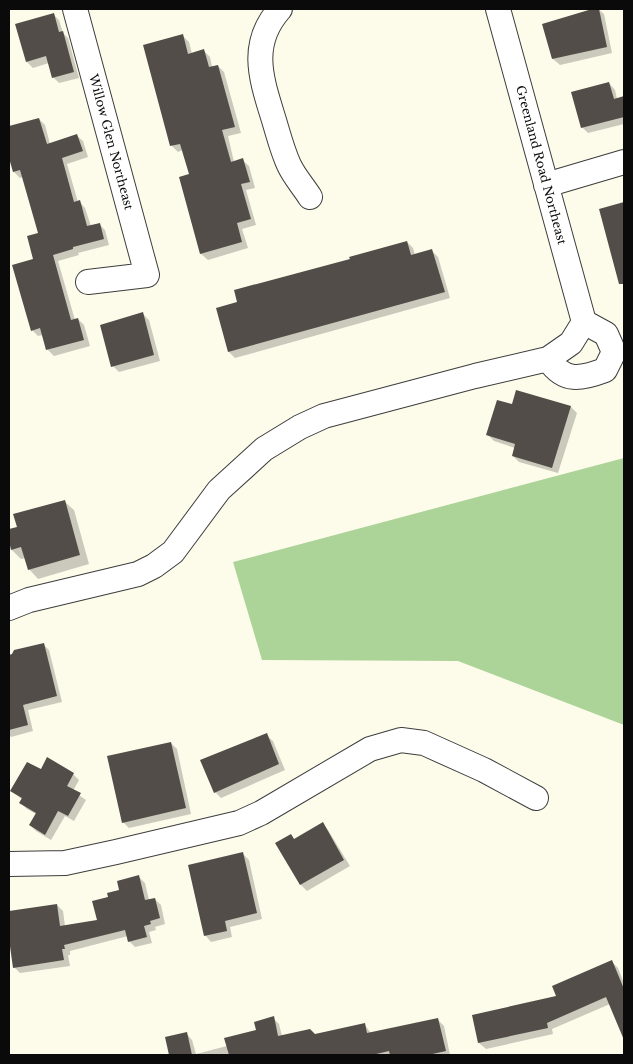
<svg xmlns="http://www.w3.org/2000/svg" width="633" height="1064" font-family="'Libre Baskerville',serif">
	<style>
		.forest { fill: #acd398 }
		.shadow { fill: #0003 }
		.building { fill: #524d48 }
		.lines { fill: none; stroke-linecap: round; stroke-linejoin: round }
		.minor-casing { stroke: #3d3d3d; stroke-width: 26 }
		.minor { stroke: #fff; stroke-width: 24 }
		.labels { text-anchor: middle; stroke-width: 5; stroke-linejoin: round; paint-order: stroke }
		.street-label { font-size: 12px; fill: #0a0a0a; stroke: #fff }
	</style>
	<rect width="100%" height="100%" fill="#fdfcea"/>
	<path class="forest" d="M 624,458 L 624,725 L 458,661 L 262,660 L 233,562 Z"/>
	<path class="shadow" d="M 598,9 L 604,14 L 612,53 L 560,65 L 553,59 L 544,25 Z
		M 53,14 L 59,20 L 63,33 L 68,38 L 79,78 L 59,83 L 53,77 L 49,63 L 33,68 L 27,62 Z
		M 183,36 L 189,42 L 192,54 L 204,51 L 210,57 L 212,67 L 218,66 L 224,72 L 241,133 L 228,136 L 234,162 L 242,160 L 249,166 L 255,188 L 246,190 L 256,225 L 242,229 L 248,248 L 208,260 L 201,254 L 180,178 L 191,175 L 183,150 L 178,152 L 172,146 Z
		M 609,83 L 615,90 L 617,99 L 624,97 L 624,124 L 588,133 L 582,127 Z
		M 39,119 L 45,125 L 50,144 L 76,135 L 83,141 L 88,157 L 67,164 L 78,202 L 79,201 L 85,208 L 91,226 L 99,224 L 105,230 L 109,245 L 78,253 L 79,255 L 58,261 L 75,320 L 78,319 L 84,325 L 90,346 L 54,356 L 48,350 L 43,335 L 38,336 L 32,330 L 35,260 L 39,234 L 23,177 L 20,178 L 14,172 L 9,153 L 9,128 Z
		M 624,204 L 624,265 L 620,266 L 601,210 Z
		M 407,242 L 413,248 L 415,255 L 432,251 L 438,257 L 450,298 L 235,358 L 229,352 L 217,309 L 238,303 L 351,259 Z
		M 143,314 L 149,320 L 160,361 L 119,372 L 113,366 Z
		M 513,406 L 571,407 L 577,413 L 558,473 L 519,462 L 513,456 L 515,448 L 494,441 L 488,435 Z
		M 64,501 L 74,510 L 89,564 L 38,579 L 29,569 L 25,558 L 21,559 L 12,550 L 9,531 L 18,528 Z
		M 43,644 L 49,650 L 62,702 L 28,710 L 33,731 L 11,737 L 9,735 L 9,656 Z
		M 266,735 L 273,741 L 285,770 L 221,798 L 215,792 Z
		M 171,743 L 177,749 L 191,814 L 129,828 L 123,822 Z
		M 41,771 L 73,774 L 79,780 L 73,791 L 86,800 L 74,821 L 65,816 L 51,840 L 36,831 L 30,825 L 36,814 L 27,809 L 21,803 L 23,800 L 11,791 Z
		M 322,824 L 328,830 L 350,866 L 307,891 L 301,885 L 277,844 L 291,835 L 295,840 Z
		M 243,854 L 249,860 L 262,919 L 230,927 L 232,937 L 211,942 L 205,935 Z
		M 139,877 L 145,883 L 149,900 L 155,899 L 161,905 L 165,924 L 155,927 L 156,930 L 149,932 L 152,943 L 135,947 L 129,941 L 128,936 L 70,951 L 70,955 L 68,955 L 70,966 L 20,973 L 14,967 L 9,930 L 9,912 L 57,905 L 63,911 L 65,926 L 98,921 L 110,898 Z
		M 612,962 L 618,968 L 624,983 L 624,1020 L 621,1021 L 610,1004 L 552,1029 L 553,1034 L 486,1049 L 479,1043 L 473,1016 L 558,997 Z
		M 273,1018 L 279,1024 L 282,1036 L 315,1036 L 364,1024 L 371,1033 L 438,1020 L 444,1026 L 450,1055 L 165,1055 L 170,1054 L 186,1033 L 192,1040 L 196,1054 L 227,1046 L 257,1031 Z"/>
	<path class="building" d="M 592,9 L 599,9 L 607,47 L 552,59 L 542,24 Z
		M 54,13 L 59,32 L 63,31 L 74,72 L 52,78 L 46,56 L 26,62 L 15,24 Z
		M 183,34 L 188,54 L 204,49 L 209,67 L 218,65 L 235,127 L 222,130 L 231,162 L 243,158 L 250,182 L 241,184 L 251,219 L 237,223 L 242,242 L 200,254 L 179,177 L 189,174 L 180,144 L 170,146 L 143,45 Z
		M 609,82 L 614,99 L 624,96 L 624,117 L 581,128 L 571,92 Z
		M 39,118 L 47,144 L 77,134 L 83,151 L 62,158 L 74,202 L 80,200 L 87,226 L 100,223 L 104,239 L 73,247 L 73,249 L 53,255 L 71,320 L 78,318 L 84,340 L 46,350 L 40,328 L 31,331 L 12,265 L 33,259 L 27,236 L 38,233 L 20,170 L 13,172 L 9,158 L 9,126 Z
		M 624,202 L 624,284 L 619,284 L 599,209 Z
		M 407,241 L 411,255 L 432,249 L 445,292 L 228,352 L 216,308 L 237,302 L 234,290 L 350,259 L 349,257 Z
		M 143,312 L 154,355 L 111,367 L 100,325 Z
		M 516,390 L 571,406 L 552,468 L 512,456 L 515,444 L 486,435 L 497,400 L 512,404 Z
		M 65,500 L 80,555 L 28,570 L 21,547 L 11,550 L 9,541 L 9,529 L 17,527 L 13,514 Z
		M 44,643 L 57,696 L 23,705 L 28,725 L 9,730 L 9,655 L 12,654 L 14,650 Z
		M 267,733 L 279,764 L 214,793 L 200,760 Z
		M 171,742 L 186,808 L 122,823 L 107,756 Z
		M 47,757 L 74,773 L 67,786 L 81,793 L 68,816 L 58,811 L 45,835 L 29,825 L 36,813 L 19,803 L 22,798 L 10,791 L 27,762 L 41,769 Z
		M 323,822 L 344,860 L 300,885 L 275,843 L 291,834 L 294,839 Z
		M 243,852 L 257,913 L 225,921 L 227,931 L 204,936 L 188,865 Z
		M 139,875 L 145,900 L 155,898 L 160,918 L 150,921 L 151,924 L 144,926 L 147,937 L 128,942 L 125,930 L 64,945 L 65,949 L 62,949 L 64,960 L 13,968 L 9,939 L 9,911 L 57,904 L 60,926 L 97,920 L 92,901 L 108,897 L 107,893 L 119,890 L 117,881 Z
		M 612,960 L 624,989 L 624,1040 L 606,997 L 547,1023 L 548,1028 L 478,1043 L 472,1015 L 556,996 L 552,986 Z
		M 274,1016 L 278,1036 L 310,1029 L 315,1034 L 365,1023 L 367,1033 L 438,1018 L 446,1051 L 428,1055 L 390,1055 L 389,1051 L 372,1055 L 229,1055 L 224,1038 L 256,1030 L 254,1022 Z
		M 187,1032 L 192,1055 L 169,1055 L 165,1037 Z"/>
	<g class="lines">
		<defs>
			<path id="minor" d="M 75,9 L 147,275 L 88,282
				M 280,9 C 249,44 261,78 273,117 C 278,133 282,150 289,165 C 294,176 303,186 310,197
				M 498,9 L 584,322
				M 546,185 L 624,162
				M 548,359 C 564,383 581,379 605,370 L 614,352 L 606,334 L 584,322
				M 9,608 L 29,600 L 138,574 L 154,566 L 173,552 L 219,490 L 264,449 L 300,427 L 324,416 L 475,376 L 548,359 L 571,343 L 584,322
				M 9,864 L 65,863 L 116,852 L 239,823 L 261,813 L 370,749 L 401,740 L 424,743 L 484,770 L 536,798"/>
		</defs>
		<use href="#minor" class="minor-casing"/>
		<use href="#minor" class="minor"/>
	</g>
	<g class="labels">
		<g class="street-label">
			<text transform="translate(111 142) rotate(75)" y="4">Willow Glen Northeast</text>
			<text transform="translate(541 165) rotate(75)" y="4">Greenland Road Northeast</text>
		</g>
	</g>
	<rect width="633" height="1064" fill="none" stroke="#0a0a0a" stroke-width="20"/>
</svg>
